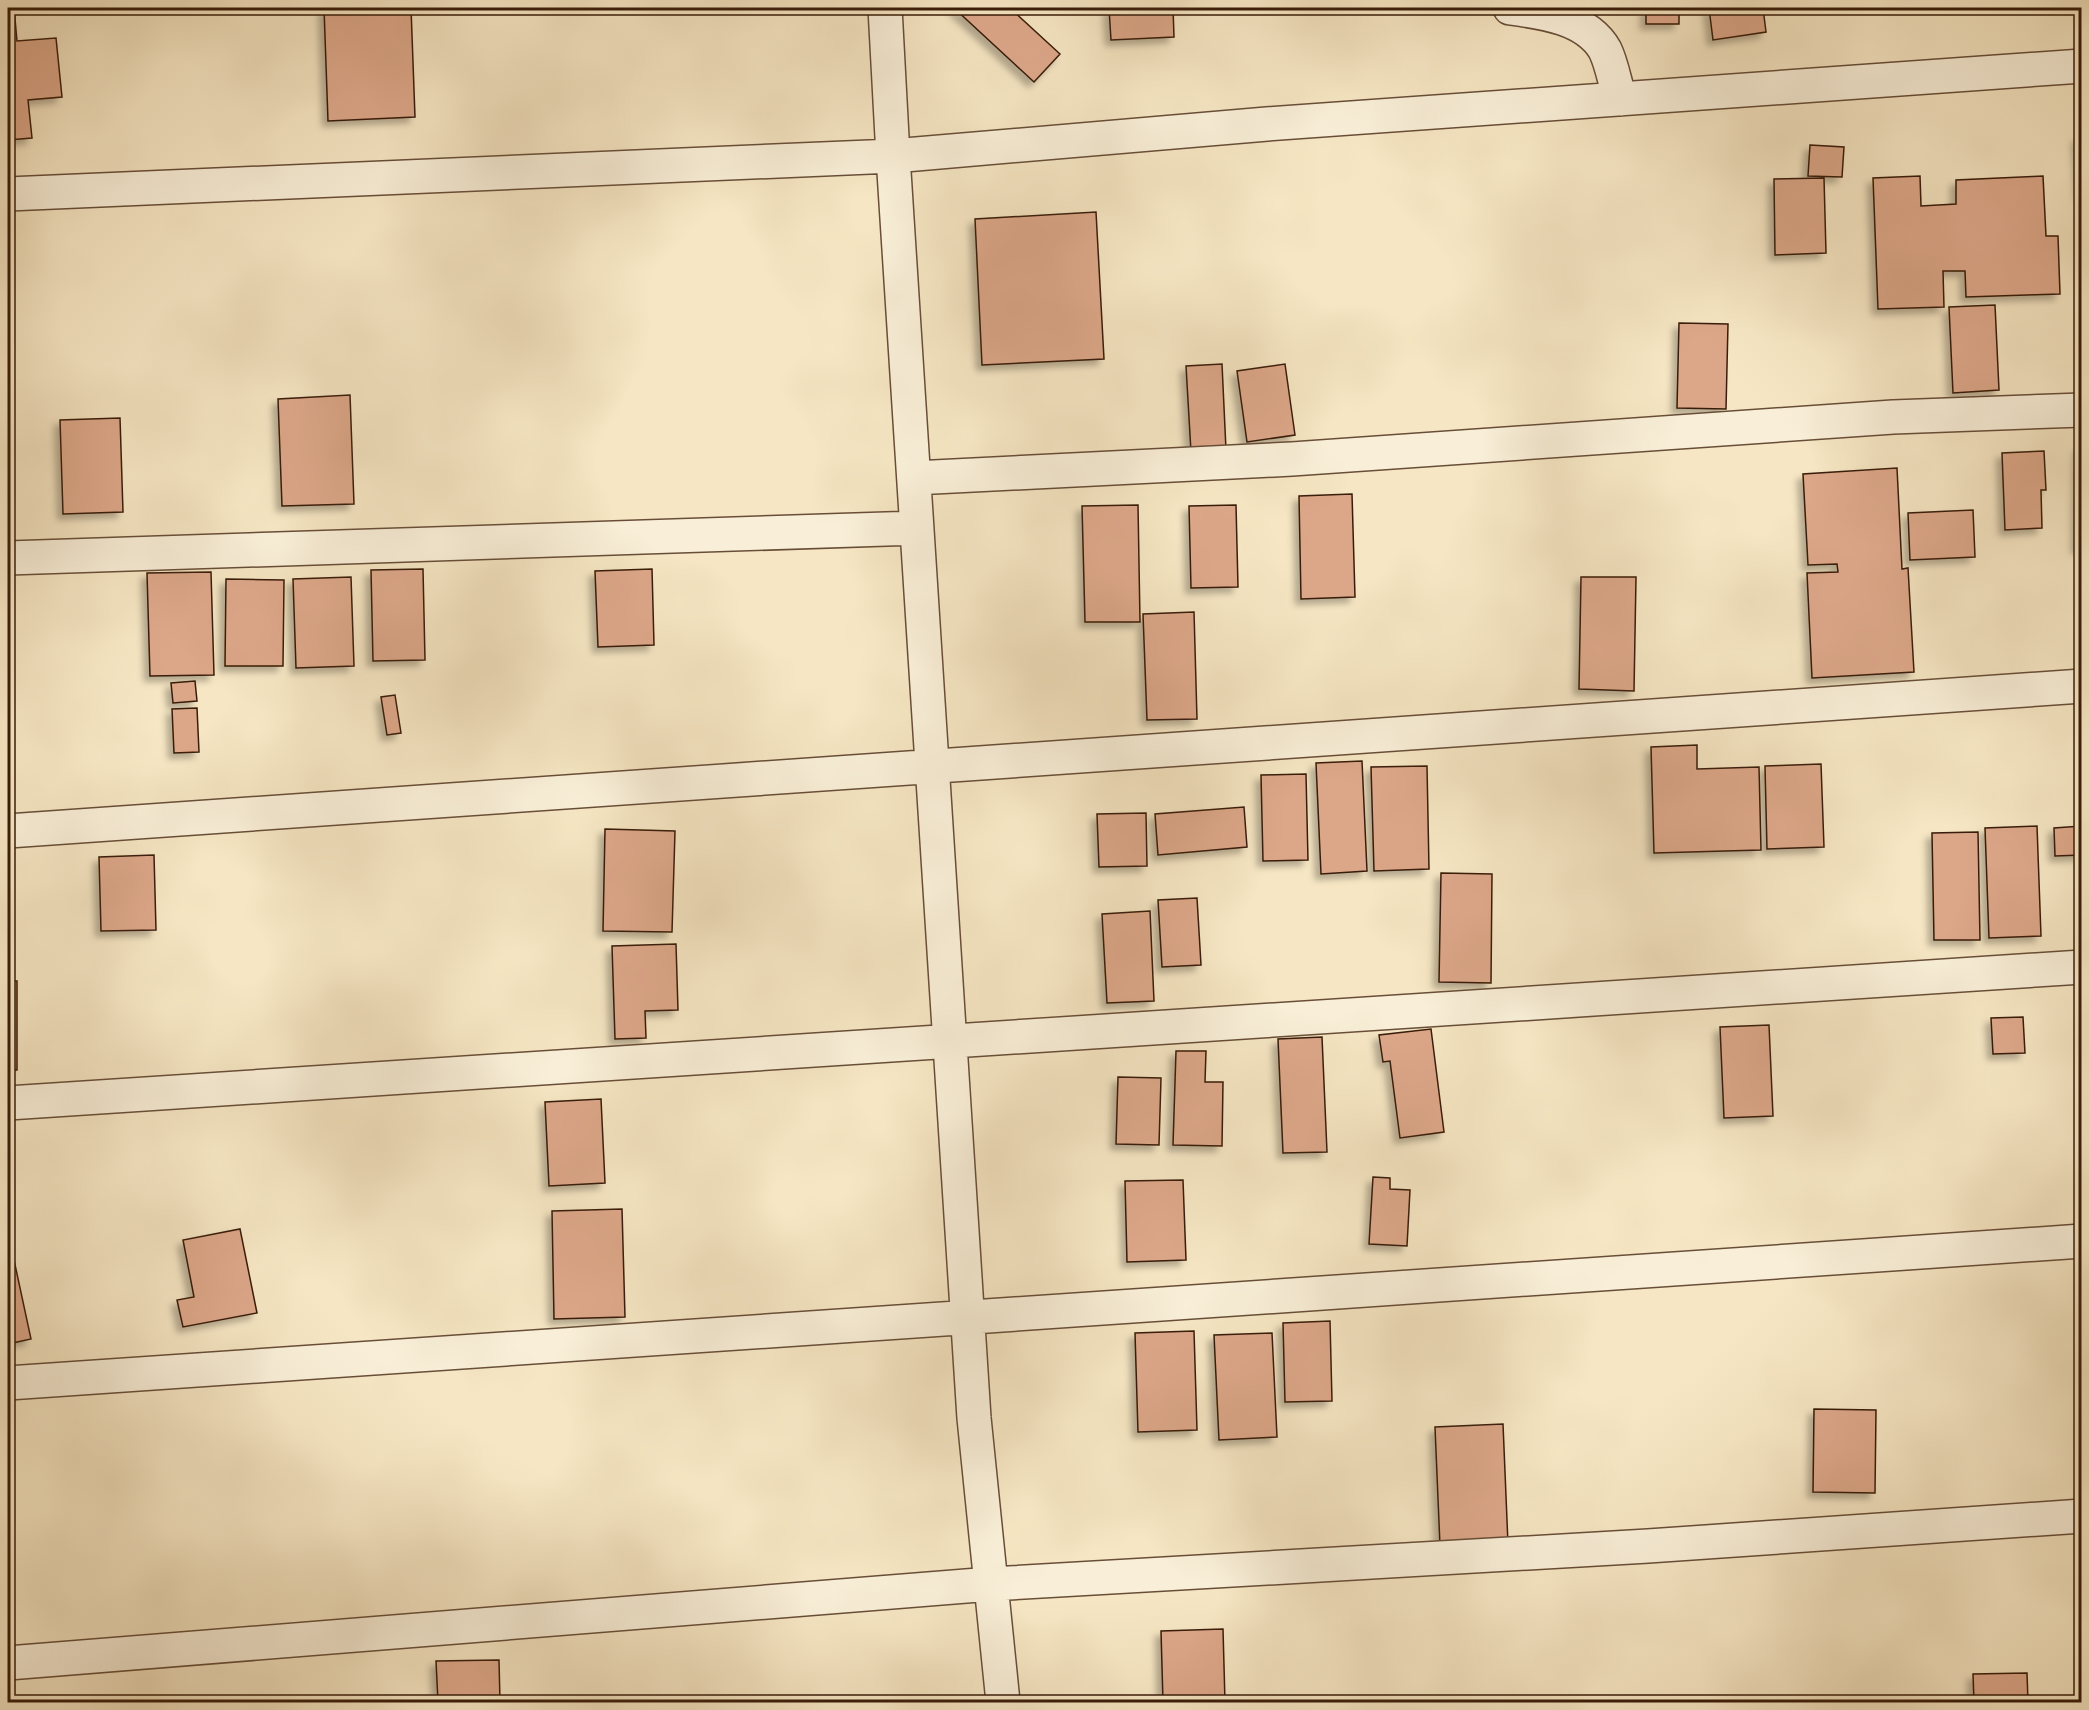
<svg xmlns="http://www.w3.org/2000/svg" width="2089" height="1710" font-family="'EB Garamond',serif">
	<style>
		.building { fill: #dca789; stroke: #391c09; stroke-width: 1.5; filter: url(#shadow) }
		.lines { fill: none; stroke-linecap: round; stroke-linejoin: round }
		.minor-casing { stroke: #684e38; stroke-width: 36 }
		.minor { stroke: #f9efd8; stroke-width: 33 }
	</style>
	<defs>
		<filter id="shadow"><feDropShadow dx="-5.5" dy="5.5" stdDeviation="3" flood-color="#0004"/></filter>
	</defs>
	<rect width="100%" height="100%" fill="#f6e6c3"/>
	<filter id="stains"><feTurbulence type="fractalNoise" baseFrequency=".00333" numOctaves="4"/><feColorMatrix values="0 0 0 0 .2 0 0 0 0 .09 0 0 0 0 .02 0 0 0 .5 -.17"/></filter>
	<radialGradient id="worn" r=".72"><stop offset=".6" stop-color="#630" stop-opacity="0"/><stop offset="1" stop-color="#630" stop-opacity=".3"/></radialGradient>
	<path class="building" d="M 8,8 L 14,8 L 17,41 L 56,38 L 62,97 L 28,100 L 32,138 L 8,140 Z
		M 324,8 L 411,8 L 415,117 L 328,121 Z
		M 954,8 L 1010,8 L 1060,54 L 1034,82 Z
		M 1109,8 L 1173,8 L 1174,37 L 1111,40 Z
		M 1646,8 L 1679,8 L 1679,24 L 1646,24 Z
		M 1709,8 L 1763,8 L 1766,32 L 1713,40 Z
		M 2077,137 L 2082,137 L 2082,194 L 2081,194 Z
		M 1810,145 L 1844,147 L 1842,177 L 1808,176 Z
		M 1920,176 L 1921,206 L 1956,204 L 1956,180 L 2043,176 L 2046,236 L 2058,236 L 2060,294 L 1966,297 L 1965,271 L 1943,271 L 1944,307 L 1878,309 L 1873,178 Z
		M 1824,178 L 1826,253 L 1775,255 L 1774,179 Z
		M 1096,212 L 1104,359 L 982,365 L 975,219 Z
		M 1995,305 L 1999,390 L 1953,393 L 1949,307 Z
		M 1679,323 L 1728,324 L 1726,409 L 1677,408 Z
		M 1222,364 L 1226,450 L 1191,452 L 1186,366 Z
		M 1285,364 L 1295,435 L 1247,442 L 1237,371 Z
		M 350,395 L 354,504 L 282,506 L 278,399 Z
		M 120,418 L 123,512 L 63,514 L 60,420 Z
		M 2079,446 L 2082,446 L 2082,548 L 2077,548 Z
		M 2044,451 L 2046,490 L 2041,490 L 2042,528 L 2005,530 L 2002,453 Z
		M 1897,468 L 1902,569 L 1908,568 L 1914,672 L 1812,678 L 1807,573 L 1838,572 L 1837,564 L 1808,565 L 1803,474 Z
		M 1352,494 L 1355,597 L 1301,599 L 1299,496 Z
		M 1138,505 L 1140,622 L 1085,622 L 1082,506 Z
		M 1236,505 L 1238,587 L 1191,588 L 1189,506 Z
		M 1973,510 L 1975,557 L 1910,560 L 1908,513 Z
		M 423,569 L 425,660 L 373,661 L 371,570 Z
		M 652,569 L 654,645 L 598,647 L 595,571 Z
		M 211,572 L 214,675 L 150,676 L 147,573 Z
		M 351,577 L 354,666 L 296,668 L 293,579 Z
		M 1581,577 L 1636,577 L 1634,691 L 1579,689 Z
		M 226,579 L 284,580 L 283,666 L 225,666 Z
		M 1194,612 L 1197,719 L 1147,720 L 1143,614 Z
		M 195,681 L 197,701 L 173,703 L 171,683 Z
		M 395,695 L 401,733 L 387,735 L 381,697 Z
		M 197,708 L 199,752 L 174,753 L 172,709 Z
		M 1697,745 L 1697,769 L 1759,767 L 1761,850 L 1654,853 L 1651,747 Z
		M 1362,761 L 1367,871 L 1321,874 L 1316,763 Z
		M 1821,764 L 1824,847 L 1767,849 L 1765,766 Z
		M 1427,766 L 1429,869 L 1374,871 L 1371,767 Z
		M 1306,774 L 1308,860 L 1263,861 L 1261,775 Z
		M 1244,807 L 1247,847 L 1158,855 L 1155,814 Z
		M 1146,813 L 1147,866 L 1099,867 L 1097,814 Z
		M 2037,826 L 2041,936 L 1989,938 L 1985,828 Z
		M 2082,826 L 2082,855 L 2055,856 L 2054,828 Z
		M 605,829 L 675,831 L 672,932 L 603,931 Z
		M 1978,832 L 1980,940 L 1934,940 L 1932,833 Z
		M 154,855 L 156,930 L 101,931 L 99,857 Z
		M 1441,873 L 1492,874 L 1491,983 L 1439,982 Z
		M 1197,898 L 1201,965 L 1162,967 L 1158,900 Z
		M 1150,911 L 1154,1001 L 1107,1003 L 1102,914 Z
		M 676,944 L 678,1010 L 645,1011 L 646,1038 L 615,1039 L 612,946 Z
		M 8,981 L 17,981 L 17,1070 L 8,1070 Z
		M 2023,1017 L 2025,1053 L 1993,1054 L 1991,1018 Z
		M 1769,1025 L 1773,1116 L 1724,1118 L 1720,1027 Z
		M 1431,1029 L 1444,1132 L 1400,1138 L 1390,1061 L 1383,1062 L 1379,1035 Z
		M 1322,1037 L 1327,1152 L 1283,1153 L 1278,1039 Z
		M 1176,1051 L 1206,1051 L 1205,1082 L 1223,1082 L 1222,1146 L 1173,1145 Z
		M 1118,1077 L 1161,1078 L 1159,1145 L 1116,1144 Z
		M 601,1099 L 605,1183 L 549,1186 L 545,1102 Z
		M 1373,1177 L 1390,1178 L 1390,1189 L 1410,1190 L 1407,1246 L 1369,1244 Z
		M 1183,1180 L 1186,1260 L 1127,1262 L 1125,1181 Z
		M 622,1209 L 625,1317 L 554,1319 L 552,1211 Z
		M 240,1229 L 257,1313 L 183,1327 L 177,1300 L 194,1297 L 183,1240 Z
		M 11,1246 L 31,1339 L 8,1344 L 8,1247 Z
		M 1330,1321 L 1332,1401 L 1285,1402 L 1283,1323 Z
		M 1194,1331 L 1197,1430 L 1138,1432 L 1135,1333 Z
		M 1272,1333 L 1277,1437 L 1219,1440 L 1214,1335 Z
		M 1814,1409 L 1876,1410 L 1875,1493 L 1813,1492 Z
		M 1503,1424 L 1508,1544 L 1440,1546 L 1435,1427 Z
		M 1223,1629 L 1225,1702 L 1163,1702 L 1161,1631 Z
		M 499,1660 L 500,1702 L 438,1702 L 436,1661 Z
		M 2027,1673 L 2028,1702 L 1974,1702 L 1973,1674 Z"/>
	<g class="lines">
		<defs>
			<path id="minor" d="M 1510,8 C 1542,12 1587,18 1605,50 C 1612,64 1615,84 1620,99
				M 8,194 L 893,156 L 885,8
				M 914,478 L 1292,459 L 1893,417 L 2082,410
				M 8,558 L 917,528
				M 8,831 L 2082,686
				M 8,1103 L 2082,967
				M 8,1383 L 2082,1241
				M 8,1663 L 991,1584 L 1648,1546 L 2082,1516
				M 1003,1702 L 974,1418 L 893,156 L 1267,124 L 2082,66"/>
		</defs>
		<use href="#minor" class="minor-casing"/>
		<use href="#minor" class="minor"/>
	</g>
	<rect width="2089" height="1710" fill="none" stroke="#f6e6c3" stroke-width="30"/>
	<rect x="9" y="9" width="2071" height="1692" fill="none" stroke="#391c09" stroke-width="3"/>
	<rect x="15" y="15" width="2059" height="1680" fill="none" stroke="#391c09" stroke-width="1.5"/>
	<rect width="100%" height="100%" filter="url(#stains)"/>
	<rect width="100%" height="100%" fill="url(#worn)"/>
</svg>
